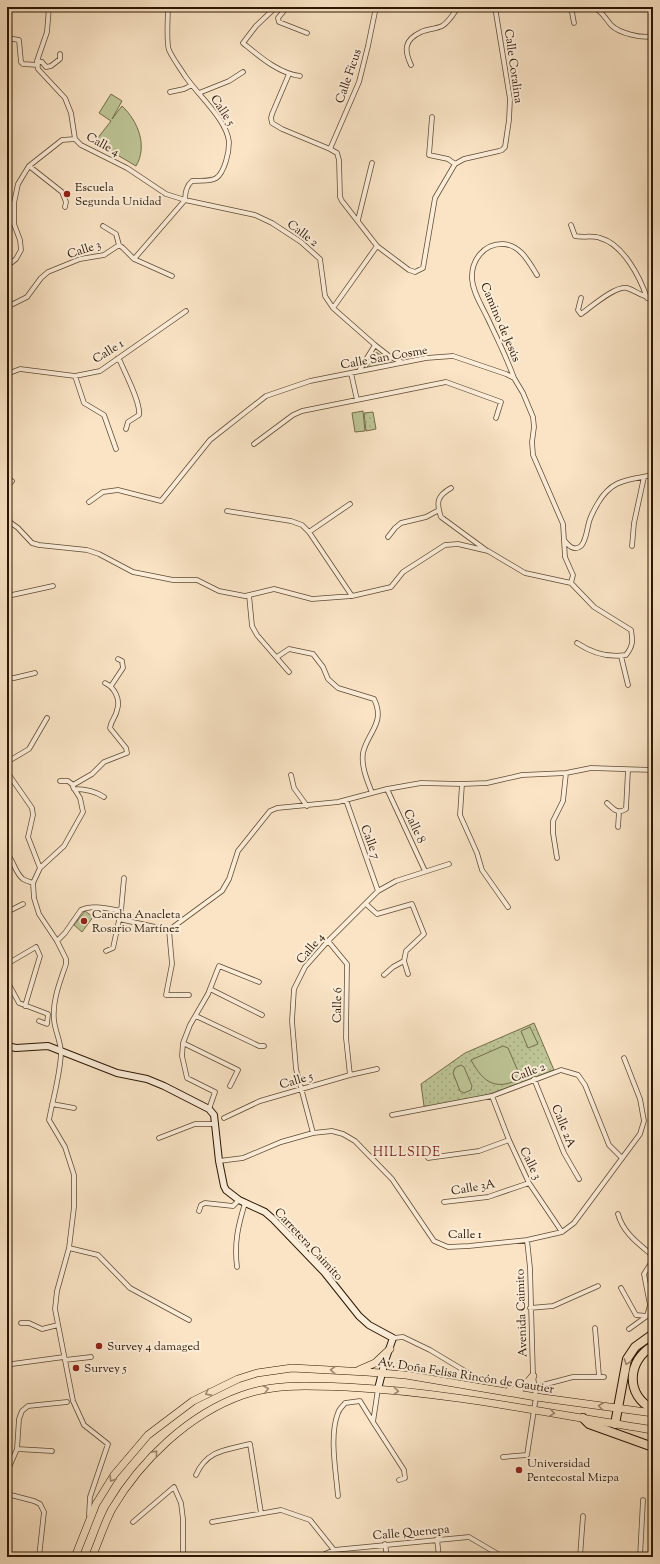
<svg xmlns="http://www.w3.org/2000/svg" width="660" height="1564" font-family="'Sorts Mill Goudy',serif">
	<style>
		.park { fill: url(#park-dots); stroke: #746d4c }
		.garden { fill: #bdc495; stroke: #746d4c }
		.lines { fill: none; stroke-linecap: round; stroke-linejoin: round }
		.street-casing { stroke: #5e4a34; stroke-width: 5.5 }
		.secondary-casing { stroke: #2a1603; stroke-width: 8 }
		.primary-casing { stroke: #2a1603; stroke-width: 8 }
		.highway-casing { stroke: #2a1603; stroke-width: 10 }
		.street { stroke: #fcedd9; stroke-width: 4 }
		.secondary { stroke: #fcedd9; stroke-width: 6 }
		.primary { stroke: #fae4c5; stroke-width: 7 }
		.highway { stroke: #fae4c5; stroke-width: 8 }
		.oneway { stroke: #9c876e }
		.poi-dot { fill: #8f2418; stroke: #fcedd9; stroke-width: 1.5 }
		.labels { text-anchor: middle; stroke-width: 4; stroke-linejoin: round; paint-order: stroke }
		.street-label { font-size: 12px; fill: #2a1603; stroke: #fcedd9 }
		.poi-label { font-size: 12px; fill: #2a1603; stroke: #fcedd9; text-anchor: start }
		.neighbourhood-label { font-size: 13px; letter-spacing: 1px; fill: #7a1f14; stroke: #fcedd9 }
	</style>
	<defs>
		<pattern id="park-dots" width="8" height="8" patternUnits="userSpaceOnUse"><rect width="8" height="8" fill="#bdc495"/><path d="M2 2h.1M6 6h.1" fill="none" stroke="#a3a87f" stroke-width="1.8" stroke-linecap="round"/></pattern>
	</defs>
	<rect width="100%" height="100%" fill="#fae4c5"/>
	<filter id="stains"><feTurbulence type="fractalNoise" baseFrequency=".005" numOctaves="4"/><feColorMatrix values="0 0 0 0 .2 0 0 0 0 .09 0 0 0 0 .02 0 0 0 .5 -.17"/></filter>
	<radialGradient id="worn" r=".72"><stop offset=".6" stop-color="#630" stop-opacity="0"/><stop offset="1" stop-color="#630" stop-opacity=".3"/></radialGradient>
	<path class="park" d="M 376,352 L 393,363 L 366,369 Z
		M 373,412 L 376,429 L 366,431 L 364,413 Z
		M 534,1023 L 554,1070 L 482,1097 L 426,1107 L 424,1106 L 421,1084 L 465,1053 Z"/>
	<path class="garden" d="M 111,94 L 122,101 L 112,119 L 122,106 C 138,121 148,146 136,166 L 97,143 L 97,139 L 111,121 L 99,113 Z
		M 363,411 L 365,431 L 355,432 L 352,413 Z
		M 85,911 L 93,917 L 82,932 L 74,925 Z
		M 530,1027 L 538,1044 L 528,1048 L 521,1031 Z
		M 503,1046 L 508,1048 L 521,1078 C 497,1091 484,1084 471,1060 Z
		M 461,1065 L 464,1067 L 472,1086 L 471,1090 L 464,1093 L 460,1091 L 453,1073 L 455,1068 Z"/>
	<g class="lines">
		<defs>
			<path id="street" d="M 49,7 L 47,32 L 37,61 L 38,69 L 65,98 L 71,113 L 75,139 L 81,145 L 127,168 L 166,194 L 185,200 L 255,215 L 272,223 L 301,242 L 320,259 L 325,296 L 333,308 L 375,345 L 389,356 L 401,362
				M 276,7 L 256,26 L 243,43 C 259,56 278,73 300,76
				M 287,7 L 278,18 L 279,22 L 307,33
				M 571,7 L 574,23
				M 593,7 C 602,11 605,18 611,25 C 619,33 642,39 653,36
				M 7,38 L 19,40 L 21,62 L 23,64 L 38,65
				M 37,61 L 42,62 L 46,67 L 51,66 L 60,59 L 60,54
				M 411,65 C 404,50 404,40 421,32 C 427,29 436,29 442,26 C 449,22 454,13 458,7
				M 289,74 L 272,114 L 271,118 L 272,123 L 282,129 L 330,149 L 337,153 L 339,160 L 340,197 L 342,201 L 377,246 L 409,270 L 415,272 L 423,268 L 435,198 L 455,164 L 464,159 L 499,151 L 502,150 L 505,147 L 509,120 L 510,99 L 495,7
				M 170,92 L 184,89 L 192,85
				M 199,93 L 229,81 L 243,72
				M 432,117 L 429,155 L 448,159 L 455,164
				M 330,149 L 359,82 L 368,46 L 376,7
				M 29,166 L 62,192 L 66,202 L 65,207
				M 358,220 L 372,163
				M 571,225 L 575,236 C 583,238 592,235 600,238 C 623,244 640,277 647,298
				M 103,226 L 116,234 L 119,245
				M 134,259 L 185,200 C 185,193 186,186 192,181 C 212,180 219,184 226,161 C 228,155 229,149 229,142 C 227,120 198,95 185,76 C 180,68 173,59 169,50 C 166,43 168,16 168,7
				M 7,266 L 16,259 L 21,250 L 20,240 L 14,224 L 14,203 L 18,184 L 29,166 L 62,140 L 75,139
				M 581,298 L 578,310 L 581,314 C 591,307 616,285 627,288 C 637,291 641,297 653,298
				M 7,307 L 27,297 L 41,278 L 48,272 L 80,259 L 104,255 L 119,245 L 123,248 L 134,259 L 172,276
				M 333,308 L 377,246
				M 117,359 L 120,361 C 125,373 141,403 139,415 L 128,422 L 126,429
				M 359,371 L 375,345
				M 351,373 L 357,400
				M 7,374 L 20,369 L 75,376 L 100,371 L 186,311
				M 75,376 L 84,403 L 104,415 L 116,449
				M 514,378 C 507,358 497,338 488,319 C 482,306 473,293 472,279 C 471,261 483,244 502,244 C 520,244 529,262 537,275
				M 254,444 L 293,415 L 302,411 L 446,382 L 501,402 L 496,418
				M 7,487 L 12,481
				M 451,488 C 437,496 436,502 441,517 L 486,550
				M 89,502 L 103,492 L 118,490 L 161,501 L 210,440 L 266,396 L 310,381 L 426,358 L 453,356 L 506,374 L 514,378 L 523,393 L 533,417 L 534,427 L 532,442 L 533,455 L 563,524 L 565,557 L 573,575 L 571,583
				M 227,511 L 291,521 L 302,525 L 309,532 L 352,596
				M 7,520 L 18,528 L 32,543 L 39,545 L 87,550 L 99,554 L 133,572 L 173,580 L 197,580 L 219,591 L 245,596 L 274,589 L 312,599 L 352,596 L 391,587 L 403,572 L 445,545 L 458,544 L 488,551 L 525,573 L 571,583
				M 309,532 L 350,504
				M 388,537 L 395,528 L 401,523 L 426,517 L 439,510
				M 564,540 C 568,545 574,552 581,546 C 586,541 587,529 589,522 C 591,515 594,510 598,503 C 612,479 628,480 653,475
				M 632,546 L 634,523 L 644,477
				M 571,583 L 594,607 L 631,630 C 633,641 633,646 626,655 C 608,658 592,653 577,643
				M 7,592 L 12,595 L 53,586
				M 249,595 L 252,626 L 257,635 L 289,672
				M 621,656 L 628,685
				M 277,657 L 289,649 L 313,654 L 323,667 L 328,679 L 338,688 L 374,699 C 386,723 367,733 363,753 C 361,766 367,780 372,793
				M 7,677 L 14,678 L 35,673
				M 111,686 L 123,668 L 122,661 L 118,659
				M 7,762 L 29,749 L 47,718
				M 7,772 L 32,808 L 33,815 L 28,837 L 40,868 L 33,883 L 34,898 L 39,914 L 57,941 L 66,959 L 66,964 C 60,982 52,1001 54,1020 C 55,1031 61,1042 61,1053 C 60,1076 53,1098 49,1120 L 65,1147 L 74,1175 L 74,1207 L 69,1248 L 57,1291 L 55,1309 L 73,1401 L 84,1425 L 108,1444 L 90,1497 L 89,1515
				M 291,775 L 294,788 L 307,806
				M 60,781 L 68,781 L 73,785
				M 462,784 L 460,815 L 477,853 L 482,870 L 508,907
				M 74,789 C 85,789 95,791 104,797
				M 387,789 L 425,871
				M 346,800 L 378,891
				M 607,803 C 614,810 618,814 626,809 L 628,770
				M 618,827 L 619,812
				M 7,854 C 14,861 15,873 23,879 C 26,881 30,882 33,883
				M 557,858 L 553,833 L 553,821 L 563,801 L 566,773
				M 40,868 L 64,846 L 83,812 L 80,798 L 73,787 L 73,785 L 92,774 L 104,762 L 127,753 L 126,748 L 110,728 C 111,720 116,717 117,710 C 121,699 114,687 105,683
				M 366,904 L 377,914 L 412,904 L 424,934 L 406,951 L 404,961 L 393,967 L 384,975
				M 7,912 L 23,904
				M 119,919 L 169,930 L 222,891 L 229,879 L 238,851 L 270,811 L 277,808 L 338,802 L 387,789 L 421,783 L 462,784 L 487,783 L 522,775 L 566,773 L 591,768 L 653,770
				M 169,930 L 172,964 L 166,995 L 189,995
				M 57,941 L 65,933 L 81,910 C 92,904 109,909 121,911
				M 328,941 L 347,964 L 346,1038 L 350,1075
				M 106,951 L 113,948 L 121,911 L 124,878
				M 404,961 L 408,974
				M 7,964 L 36,947 L 40,956 L 25,1006
				M 7,981 L 19,1003 L 48,1014 L 47,1024 L 39,1021
				M 210,989 L 262,1015
				M 196,1016 L 259,1046 L 264,1046
				M 183,1043 L 238,1070 L 230,1086
				M 534,1079 L 564,1153 L 579,1179
				M 492,1096 L 509,1140 L 529,1183 L 562,1232
				M 52,1104 L 74,1108
				M 209,1109 L 215,1092 L 187,1078 L 182,1056 L 183,1043 L 190,1025 L 208,994 L 219,966 L 259,982
				M 392,1115 L 492,1096 L 561,1070 L 578,1075 L 585,1085 L 609,1145 L 622,1158
				M 224,1118 L 260,1101 L 350,1075 L 377,1069
				M 313,1133 L 296,1069 L 292,1021 L 294,989 L 305,967 L 328,941 L 378,891 L 396,881 L 449,864
				M 159,1138 L 195,1124 L 216,1124
				M 428,1158 L 479,1151 L 509,1140
				M 219,1161 L 243,1158 L 281,1142 L 313,1133 L 332,1131 L 343,1134 L 355,1141 L 392,1179 L 434,1241 L 448,1247 L 469,1246 L 527,1240 L 562,1232 L 574,1223 L 640,1134 L 644,1121 L 640,1099 L 624,1058
				M 444,1202 L 488,1197 L 529,1183
				M 199,1211 L 201,1205 L 205,1203 L 233,1206 L 239,1200
				M 618,1214 C 623,1233 639,1244 653,1256
				M 69,1248 L 98,1255 L 130,1288 L 189,1320
				M 237,1267 C 234,1243 238,1226 245,1203
				M 621,1288 L 636,1315 L 647,1316
				M 530,1308 L 553,1306 L 598,1286
				M 21,1323 L 29,1323 L 42,1329 L 58,1325
				M 595,1328 L 599,1376
				M 629,1329 L 647,1316 L 650,1305 L 644,1274 L 653,1260
				M 393,1338 L 403,1337 L 430,1350 L 480,1380 L 490,1381
				M 65,1360 L 91,1357
				M 12,1364 L 64,1357
				M 535,1387 L 573,1377 L 604,1377
				M 378,1389 L 373,1422 L 404,1470 L 405,1478 L 399,1480
				M 17,1449 L 52,1451
				M 503,1457 L 527,1455 L 536,1397 L 533,1376 L 530,1268 L 527,1240
				M 7,1472 L 17,1449 L 19,1419 L 22,1411 L 28,1406 L 67,1402
				M 196,1475 C 207,1450 226,1450 250,1444 L 261,1513
				M 7,1494 L 34,1501 L 40,1504 L 44,1512 L 39,1557
				M 338,1496 C 336,1472 329,1435 338,1413 C 339,1409 343,1406 345,1403 L 360,1401 L 373,1422
				M 133,1522 L 174,1487 L 181,1503 L 183,1519 L 183,1557
				M 212,1522 L 281,1510 L 310,1520 L 334,1550 L 335,1557
				M 437,1539 L 439,1557
				M 385,1544 L 387,1557
				M 318,1557 L 334,1550 L 469,1537 L 503,1557
				M 580,1557 L 583,1516
				M 640,1557 L 643,1500"/>
			<path id="secondary" d="M 7,1046 L 16,1048 L 48,1046 L 117,1073 L 147,1079 L 164,1086 L 209,1109 L 214,1115 L 219,1161 L 224,1186 L 226,1190 L 239,1200 L 265,1212 L 273,1219 L 324,1272 L 359,1316 L 369,1325 L 393,1338 L 385,1361 L 378,1389"/>
			<path id="primary" d="M 359,1370 L 375,1363 L 390,1349
				M 509,1391 C 521,1391 526,1385 533,1376
				M 75,1557 L 96,1504 L 114,1475 L 148,1435 L 193,1401 L 238,1379 L 257,1373 L 292,1368 L 367,1372 L 406,1375 L 536,1397 L 653,1413
				M 92,1557 C 99,1541 104,1524 112,1509 C 141,1460 189,1414 243,1395 C 277,1383 311,1386 346,1387 C 449,1392 551,1414 653,1430"/>
			<path id="highway" d="M 653,1346 C 627,1360 625,1396 653,1409
				M 583,1418 L 589,1424 L 653,1447
				M 615,1424 L 627,1359 L 635,1347 L 653,1334"/>
		</defs>
		<use href="#street" class="street-casing"/>
		<use href="#secondary" class="secondary-casing"/>
		<use href="#primary" class="primary-casing"/>
		<use href="#highway" class="highway-casing"/>
		<use href="#street" class="street"/>
		<use href="#secondary" class="secondary"/>
		<use href="#primary" class="primary"/>
		<use href="#highway" class="highway"/>
	</g>
	<defs><path id="oneway-chevron" d="M-2-3.5L2.5 0L-2 3.5" fill="none" stroke-width="1.6" stroke-linecap="round" stroke-linejoin="round"/></defs>
	<g class="oneway">
		<use href="#oneway-chevron" transform="translate(627 1362) rotate(110)"/>
		<use href="#oneway-chevron" transform="translate(333 1370) rotate(-178)"/>
		<use href="#oneway-chevron" transform="translate(266 1389) rotate(-14)"/>
		<use href="#oneway-chevron" transform="translate(396 1391) rotate(5)"/>
		<use href="#oneway-chevron" transform="translate(208 1393) rotate(152)"/>
		<use href="#oneway-chevron" transform="translate(601 1406) rotate(-173)"/>
		<use href="#oneway-chevron" transform="translate(552 1413) rotate(9)"/>
		<use href="#oneway-chevron" transform="translate(155 1453) rotate(-49)"/>
		<use href="#oneway-chevron" transform="translate(112 1479) rotate(123)"/>
	</g>
	<g class="poi-dot">
		<circle cx="67" cy="194" r="4"/>
		<circle cx="84" cy="921" r="4"/>
		<circle cx="99" cy="1346" r="4"/>
		<circle cx="76" cy="1368" r="4"/>
		<circle cx="519" cy="1470" r="4"/>
	</g>
	<g class="labels">
		<g class="street-label">
			<text transform="translate(514 66) rotate(82)" y="4">Calle Coralina</text>
			<text transform="translate(348 76) rotate(-71)" y="4">Calle Ficus</text>
			<text transform="translate(223 110) rotate(57)" y="4">Calle 5</text>
			<text transform="translate(103 144) rotate(29)" y="4">Calle 4</text>
			<text transform="translate(303 233) rotate(37)" y="4">Calle 2</text>
			<text transform="translate(84 249) rotate(-18)" y="4">Calle 3</text>
			<text transform="translate(501 322) rotate(67)" y="4">Camino de Jesús</text>
			<text transform="translate(108 351) rotate(-32)" y="4">Calle 1</text>
			<text transform="translate(384 357) rotate(-10)" y="4">Calle San Cosme</text>
			<text transform="translate(415 826) rotate(65)" y="4">Calle 8</text>
			<text transform="translate(371 842) rotate(70)" y="4">Calle 7</text>
			<text transform="translate(310 948) rotate(-50)" y="4">Calle 4</text>
			<text transform="translate(337 1005) rotate(-89)" y="4">Calle 6</text>
			<text transform="translate(528 1072) rotate(-21)" y="4">Calle 2</text>
			<text transform="translate(296 1080) rotate(-16)" y="4">Calle 5</text>
			<text transform="translate(564 1126) rotate(68)" y="4">Calle 2A</text>
			<text transform="translate(531 1163) rotate(64)" y="4">Calle 3</text>
			<text transform="translate(473 1187) rotate(-10)" y="4">Calle 3A</text>
			<text x="465" y="1238">Calle 1</text>
			<text transform="translate(309 1244) rotate(47)" y="4">Carretera Caimito</text>
			<text transform="translate(521 1313) rotate(-92)" y="4">Avenida Caimito</text>
			<text transform="translate(466 1375) rotate(9)" y="4">Av. Doña Felisa Rincón de Gautier</text>
			<text transform="translate(411 1532) rotate(-5)" y="4">Calle Quenepa</text>
		</g>
		<g class="poi-label">
			<text x="75" y="191">Escuela<tspan x="75" dy="14">Segunda Unidad</tspan></text>
			<text x="92" y="918">Cancha Anacleta<tspan x="92" dy="14">Rosario Martínez</tspan></text>
			<text x="107" y="1350">Survey 4 damaged</text>
			<text x="84" y="1372">Survey 5</text>
			<text x="527" y="1467">Universidad<tspan x="527" dy="14">Pentecostal Mizpa</tspan></text>
		</g>
		<g class="neighbourhood-label">
			<text x="407" y="1156">HILLSIDE</text>
		</g>
	</g>
	<rect width="660" height="1564" fill="none" stroke="#fae4c5" stroke-width="24"/>
	<rect x="8" y="8" width="644" height="1548" fill="none" stroke="#2a1603" stroke-width="2"/>
	<rect x="12" y="12" width="636" height="1540" fill="none" stroke="#2a1603"/>
	<rect width="100%" height="100%" filter="url(#stains)"/>
	<rect width="100%" height="100%" fill="url(#worn)"/>
</svg>
